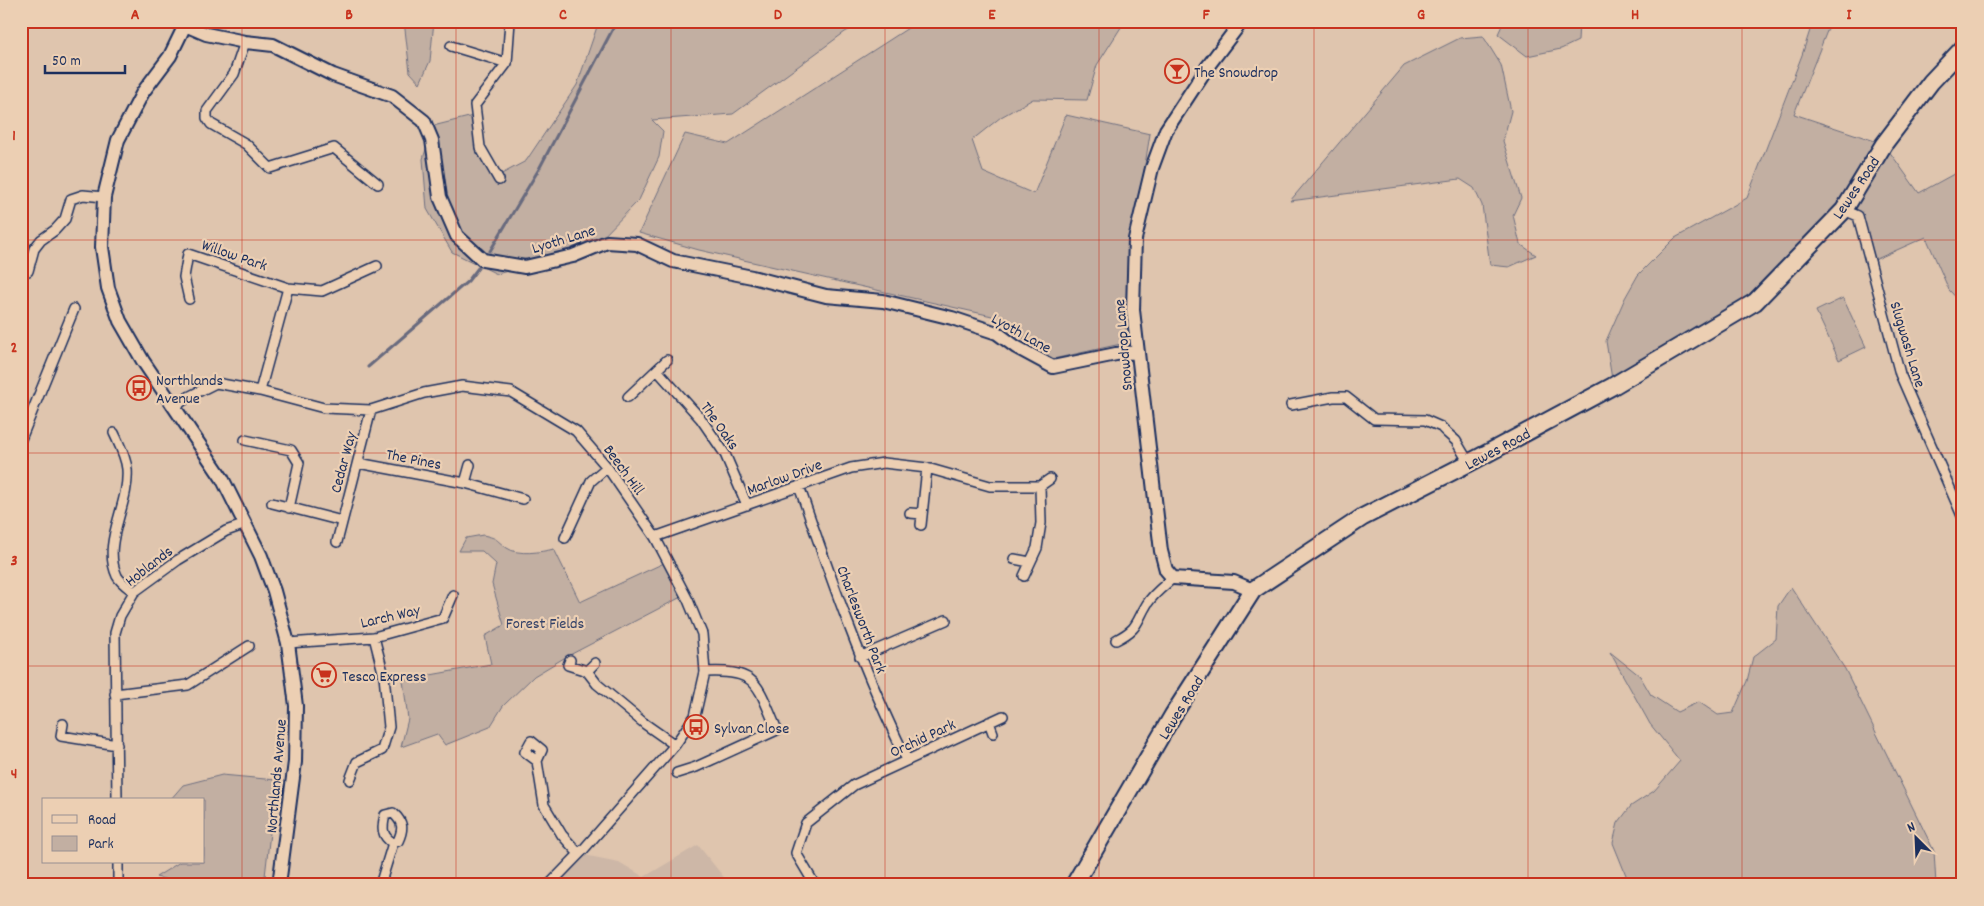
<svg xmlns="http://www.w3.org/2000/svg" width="1984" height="906" font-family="Dekko,sans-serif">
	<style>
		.built { fill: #cdb7a7 }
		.green { fill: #c2afa2; stroke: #6e6f80 }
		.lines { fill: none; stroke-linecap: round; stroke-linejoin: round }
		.stream { stroke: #686a7e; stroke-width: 3 }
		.street-casing { stroke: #1b2f5e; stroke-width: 12 }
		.secondary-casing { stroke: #1b2f5e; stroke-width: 16 }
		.highway-casing { stroke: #1b2f5e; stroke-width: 20 }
		.street { stroke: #eccfb3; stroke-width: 9 }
		.secondary { stroke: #eccfb3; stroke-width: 12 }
		.highway { stroke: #eccfb3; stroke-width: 16 }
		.grid { fill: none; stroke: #c8321e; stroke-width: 1; stroke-opacity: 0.55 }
		.labels { text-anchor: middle; stroke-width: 4.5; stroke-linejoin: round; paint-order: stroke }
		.poi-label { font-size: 16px; fill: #1b2f5e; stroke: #eccfb3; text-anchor: start }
		.street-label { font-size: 16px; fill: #1b2f5e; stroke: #eccfb3 }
		.park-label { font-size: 16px; fill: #344268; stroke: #eccfb3 }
		.neatline { fill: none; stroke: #c8321e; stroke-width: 2 }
		.grid-label { font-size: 16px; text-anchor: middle; font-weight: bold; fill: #c8321e }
	</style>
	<rect width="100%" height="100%" fill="#dfc5ae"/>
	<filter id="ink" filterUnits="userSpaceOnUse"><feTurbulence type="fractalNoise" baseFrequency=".02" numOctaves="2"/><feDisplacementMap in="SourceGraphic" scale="10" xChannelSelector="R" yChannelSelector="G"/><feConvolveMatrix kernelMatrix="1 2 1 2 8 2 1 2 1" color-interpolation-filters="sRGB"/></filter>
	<g filter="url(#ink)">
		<path class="built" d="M 698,845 L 730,885 L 561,885 L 556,877 L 579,854 L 619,862 L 644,877 Z"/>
		<path class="green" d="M 404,21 L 434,21 L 430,61 L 420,83 L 410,72 Z
			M 599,21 L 866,21 L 845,32 L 733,114 L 652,120 L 663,131 L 659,157 L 639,200 L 593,247 L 497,274 L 452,252 L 427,209 L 423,159 L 433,126 L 473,116 L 475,151 L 496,177 L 526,161 L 577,85 Z
			M 919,21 L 1125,21 L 1097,65 L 1087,100 L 1033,99 L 1001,117 L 972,140 L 983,172 L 1034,194 L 1066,115 L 1150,134 L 1129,263 L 1125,343 L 1053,359 L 992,316 L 699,250 L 639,233 L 685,134 L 728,144 Z
			M 1504,21 L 1579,21 L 1578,41 L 1561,49 L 1527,56 L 1498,34 Z
			M 1813,21 L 1831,21 L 1794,114 L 1884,144 L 1919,193 L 1963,169 L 1963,305 L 1949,290 L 1926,237 L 1870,262 L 1858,216 L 1844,210 L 1755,302 L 1613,386 L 1606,341 L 1625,298 L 1638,275 L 1675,238 L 1747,198 L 1802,55 Z
			M 1483,36 L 1501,65 L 1511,111 L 1503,141 L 1521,198 L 1513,215 L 1520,244 L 1536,255 L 1509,267 L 1490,265 L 1482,205 L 1474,188 L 1460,179 L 1290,201 L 1404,66 L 1460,38 Z
			M 1843,298 L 1866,347 L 1839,360 L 1816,311 Z
			M 483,535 C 500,539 494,539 507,548 C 518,556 541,552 554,549 L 580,602 L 664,563 L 683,596 L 564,658 L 534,676 L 503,706 L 490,727 L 445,745 L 437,734 L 401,747 L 408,719 L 403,680 L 491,664 L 485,636 L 504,625 L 492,584 L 496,564 L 482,551 L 459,551 L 466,538 Z
			M 1791,587 L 1845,669 L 1934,851 L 1936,885 L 1630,885 L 1613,843 L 1618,823 L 1631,806 L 1654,791 L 1680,761 L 1650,724 L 1610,652 L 1640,676 L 1651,695 L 1677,712 L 1699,702 L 1718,715 L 1733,713 L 1747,681 L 1753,657 L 1776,639 L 1778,606 Z
			M 222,775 L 276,780 L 264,885 L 221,885 L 202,880 L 200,885 L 189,885 L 156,877 L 180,862 L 204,862 L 204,800 L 170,800 L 183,785 Z"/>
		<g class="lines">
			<path class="stream" d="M 490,251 L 539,169 L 617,21
				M 368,367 L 468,281 L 478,268"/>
			<defs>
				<path id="street" d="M 245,42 L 234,74 L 207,111 L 207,118 L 211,124 L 246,144 L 270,168 L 334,148 L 378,184
					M 451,46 L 507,63
					M 499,180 L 480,147 L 475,105 L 507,63 L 510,21
					M 1844,210 L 1858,216 L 1900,374 L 1963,518
					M 28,271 L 34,249 L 41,240 L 55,230 L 65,219 L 71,199 L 83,195 L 104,197
					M 189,299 L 184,277 L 188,254 L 288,288 L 322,291 L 377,266
					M 657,370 L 701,419 L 725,454 L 747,505
					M 260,391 L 288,288
					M 628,397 L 667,360
					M 1291,405 L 1333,397 L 1346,397 L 1374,419 L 1425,420 L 1441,427 L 1446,432 L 1456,441 L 1469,463
					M 174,407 L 190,396 L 216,383 L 260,391 L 324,408 L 371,410 L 424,393 L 462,386 L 511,392 L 576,431 L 607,467 L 655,537 L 688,600 L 702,634 L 705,672 L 695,716 L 675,745 L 583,850 L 549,885
					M 114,433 C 119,444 126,457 127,469 C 130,505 101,542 117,576 C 120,582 129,588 134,592
					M 21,439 L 74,309
					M 245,440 L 291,450 L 299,463 L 289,508
					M 358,463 L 465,483 L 523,499
					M 465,483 L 470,465
					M 799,486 C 831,579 863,671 907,760
					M 272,503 L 342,521
					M 910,513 L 922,514
					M 921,525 L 927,468
					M 655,537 L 851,468 L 884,463 L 927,468 L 990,486 L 1040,486 L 1050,479
					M 565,538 L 591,481 L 607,467
					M 337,542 L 371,410
					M 1014,559 L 1030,562
					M 1024,576 L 1037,548 L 1041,523 L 1040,486
					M 1116,640 C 1139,628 1135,624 1147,604 C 1153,594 1164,586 1173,578
					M 288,643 L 374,637 L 443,618 L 453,595
					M 860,657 L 946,620
					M 570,660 L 568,665 L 587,671 L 597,684 L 645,724 L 675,745
					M 587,671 L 595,663
					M 115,694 L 188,685 L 249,646
					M 989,722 L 993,733
					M 63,724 L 61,736 L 117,745
					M 537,761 L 542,750 L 531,741 L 525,752 L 537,761 L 544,805 L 562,835 L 579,854
					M 677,773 L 696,767 L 777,730 C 757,685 759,669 705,672
					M 350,780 L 357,762 L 382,750 L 389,727 L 384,676 L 374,637
					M 117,800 L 115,633 L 120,616 L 134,592 L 178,560 L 226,531 L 246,524
					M 118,885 L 118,862
					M 380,885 L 393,843 L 398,841 C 404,828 403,822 393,813 L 385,815 C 382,827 381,836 393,843
					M 815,885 L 796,853 L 806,823 L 854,785 L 1003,716"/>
				<path id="secondary" d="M 187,21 L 170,56 L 143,92 L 118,140 L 104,197 L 102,247 L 108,288 L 120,321 L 143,361 L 222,478 L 261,556 L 274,591 L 288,643 L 296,706 L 295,762 L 279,885
					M 1242,21 L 1208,66 L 1166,130 L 1152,168 L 1135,239 L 1133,310 L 1161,551 L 1166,570 L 1173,578 L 1234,582 L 1253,590
					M 185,25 L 206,34 L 245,42 L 273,45 L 333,75 L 392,96 L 424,121 L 432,140 L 440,197 L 457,236 L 483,260 L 525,267 L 573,256 L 607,242 L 637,244 L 673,261 L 752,277 L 826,296 L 883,301 L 952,318 L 997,333 L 1016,347 L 1053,367 L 1116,354 L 1138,352"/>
				<path id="highway" d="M 1074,885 L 1173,715 L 1253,590 L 1363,517 L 1469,463 L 1613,386 L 1755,302 L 1844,210 L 1884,144 L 1931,82 L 1963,48"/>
			</defs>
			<use href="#street" class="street-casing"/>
			<use href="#secondary" class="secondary-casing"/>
			<use href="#highway" class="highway-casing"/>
			<use href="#street" class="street"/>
			<use href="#secondary" class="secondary"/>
			<use href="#highway" class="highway"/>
		</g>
	</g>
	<path class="grid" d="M 242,21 L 242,885M 456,21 L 456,885M 671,21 L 671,885M 885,21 L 885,885M 1099,21 L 1099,885M 1314,21 L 1314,885M 1528,21 L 1528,885M 1742,21 L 1742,885M 21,240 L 1963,240M 21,453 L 1963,453M 21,666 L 1963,666"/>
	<defs>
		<symbol id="bar-ring" viewBox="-11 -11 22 22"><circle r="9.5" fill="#eccfb3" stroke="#c8321e" stroke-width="1.5"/><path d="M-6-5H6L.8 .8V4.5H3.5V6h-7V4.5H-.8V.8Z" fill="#c8321e"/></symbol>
		<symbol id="bus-ring" viewBox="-11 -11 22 22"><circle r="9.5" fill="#eccfb3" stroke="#c8321e" stroke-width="1.5"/><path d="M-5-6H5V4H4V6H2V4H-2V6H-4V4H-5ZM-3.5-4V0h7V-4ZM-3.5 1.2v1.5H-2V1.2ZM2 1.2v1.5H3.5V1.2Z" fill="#c8321e"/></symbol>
		<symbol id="supermarket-ring" viewBox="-11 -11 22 22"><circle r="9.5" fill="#eccfb3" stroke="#c8321e" stroke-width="1.5"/><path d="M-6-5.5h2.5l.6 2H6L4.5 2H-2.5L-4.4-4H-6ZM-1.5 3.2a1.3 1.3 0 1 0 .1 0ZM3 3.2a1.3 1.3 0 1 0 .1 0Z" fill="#c8321e"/></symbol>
	</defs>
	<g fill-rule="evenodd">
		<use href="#bar-ring" x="1163" y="57" width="28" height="28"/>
		<use href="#bus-ring" x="125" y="374" width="28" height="28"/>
		<use href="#supermarket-ring" x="310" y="661" width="28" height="28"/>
		<use href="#bus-ring" x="682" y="713" width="28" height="28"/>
	</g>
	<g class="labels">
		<g class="poi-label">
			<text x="1194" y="77">The Snowdrop</text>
			<text x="156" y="385">Northlands<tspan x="156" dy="18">Avenue</tspan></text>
			<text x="342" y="681">Tesco Express</text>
			<text x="714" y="733">Sylvan Close</text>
		</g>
		<g class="street-label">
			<text transform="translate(1855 187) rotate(-56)" y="6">Lewes Road</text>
			<text transform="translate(563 238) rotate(-17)" y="6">Lyoth Lane</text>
			<text transform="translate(235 254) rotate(19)" y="6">Willow Park</text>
			<text transform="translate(1022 332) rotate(29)" y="6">Lyoth Lane</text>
			<text transform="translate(1909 344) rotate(73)" y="6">Slugwash Lane</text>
			<text transform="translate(1122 345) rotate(-95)" y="6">Snowdrop Lane</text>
			<text transform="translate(721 425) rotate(55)" y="6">The Oaks</text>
			<text transform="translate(1497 448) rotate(-28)" y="6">Lewes Road</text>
			<text transform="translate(414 458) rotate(11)" y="6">The Pines</text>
			<text transform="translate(342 462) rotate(-75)" y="6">Cedar Way</text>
			<text transform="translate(625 469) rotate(54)" y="6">Beech Hill</text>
			<text transform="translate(784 476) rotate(-20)" y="6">Marlow Drive</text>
			<text transform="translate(148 565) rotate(-38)" y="6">Hoblands</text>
			<text transform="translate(390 615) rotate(-13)" y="6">Larch Way</text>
			<text transform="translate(863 619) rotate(69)" y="6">Charlesworth Park</text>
			<text transform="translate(1180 707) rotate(-58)" y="6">Lewes Road</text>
			<text transform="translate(922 737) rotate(-25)" y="6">Orchid Park</text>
			<text transform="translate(275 776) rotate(-85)" y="6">Northlands Avenue</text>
		</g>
		<g class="park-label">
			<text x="545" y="628">Forest Fields</text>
		</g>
	</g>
	<rect width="1984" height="906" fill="none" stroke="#eccfb3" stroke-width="55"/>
	<rect x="42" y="798" width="162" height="65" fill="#eccfb3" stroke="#988f91"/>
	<rect x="52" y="815" width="25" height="8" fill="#eccfb3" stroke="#988f91"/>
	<text x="88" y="824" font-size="15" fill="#1b2f5e">Road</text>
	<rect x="52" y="836" width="25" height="15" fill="#c2afa2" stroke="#988f91"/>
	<text x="88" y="848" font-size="15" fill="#1b2f5e">Park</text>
	<g transform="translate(1916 838) rotate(336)" stroke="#eccfb3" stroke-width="4" paint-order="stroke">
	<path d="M0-4L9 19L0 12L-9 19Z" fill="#1b2f5e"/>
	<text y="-8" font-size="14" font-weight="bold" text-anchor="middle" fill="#1b2f5e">N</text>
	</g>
	<path d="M45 65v8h80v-8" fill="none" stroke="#1b2f5e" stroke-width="2.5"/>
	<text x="52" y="65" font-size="15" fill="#1b2f5e" stroke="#eccfb3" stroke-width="4" paint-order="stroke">50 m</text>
	<rect x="28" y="28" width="1928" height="850" class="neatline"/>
	<g class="grid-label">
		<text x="135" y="19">A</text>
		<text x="349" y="19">B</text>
		<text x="563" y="19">C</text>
		<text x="778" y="19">D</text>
		<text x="992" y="19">E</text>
		<text x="1206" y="19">F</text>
		<text x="1421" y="19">G</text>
		<text x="1635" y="19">H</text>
		<text x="1849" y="19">I</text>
		<text x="14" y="140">1</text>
		<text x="14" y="352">2</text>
		<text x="14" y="565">3</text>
		<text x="14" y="778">4</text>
	</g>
</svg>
